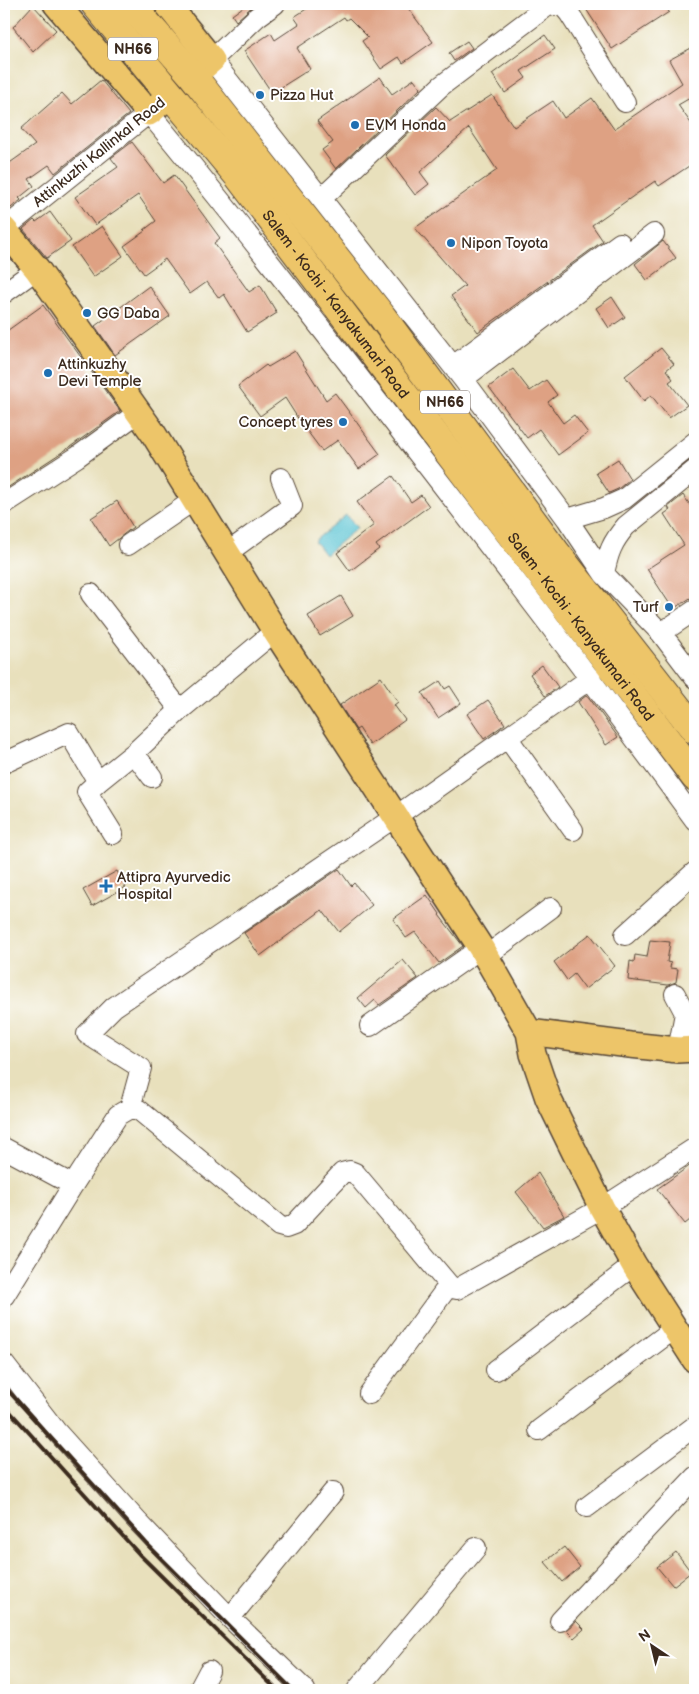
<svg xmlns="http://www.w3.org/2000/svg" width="699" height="1694" font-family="'Balsamiq Sans',sans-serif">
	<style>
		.water { fill: #57c2d1; stroke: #497678 }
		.building { fill: #dea183 }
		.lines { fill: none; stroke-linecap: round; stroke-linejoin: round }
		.minor-casing { stroke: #554536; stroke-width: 22 }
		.major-casing { stroke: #554536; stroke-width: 28 }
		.highway-casing { stroke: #554536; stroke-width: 30 }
		.minor { stroke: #fff; stroke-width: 20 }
		.major { stroke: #edc569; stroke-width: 25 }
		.highway { stroke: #edc569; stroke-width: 28 }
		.rail { stroke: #3b2a1e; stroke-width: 4 }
		.poi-dot { fill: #1f6fb2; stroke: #fff; stroke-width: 2 }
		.labels { text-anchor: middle; stroke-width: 4; stroke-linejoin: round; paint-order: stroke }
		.shield { fill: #fff; stroke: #766a62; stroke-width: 1 }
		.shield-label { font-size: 14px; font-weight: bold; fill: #3b2a1e }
		.poi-label { font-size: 15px; fill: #3b2a1e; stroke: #fff; text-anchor: start }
		.street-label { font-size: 15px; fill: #3b2a1e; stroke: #fff }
	</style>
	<rect width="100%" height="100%" fill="#fff"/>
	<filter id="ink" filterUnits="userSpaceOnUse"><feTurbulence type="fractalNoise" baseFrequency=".02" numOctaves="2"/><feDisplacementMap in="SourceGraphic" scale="10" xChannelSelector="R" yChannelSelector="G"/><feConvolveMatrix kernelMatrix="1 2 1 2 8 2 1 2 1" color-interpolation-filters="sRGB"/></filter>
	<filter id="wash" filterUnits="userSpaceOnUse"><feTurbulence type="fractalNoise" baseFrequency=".0096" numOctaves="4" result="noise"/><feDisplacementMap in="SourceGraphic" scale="20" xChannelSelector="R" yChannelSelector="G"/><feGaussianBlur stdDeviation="1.12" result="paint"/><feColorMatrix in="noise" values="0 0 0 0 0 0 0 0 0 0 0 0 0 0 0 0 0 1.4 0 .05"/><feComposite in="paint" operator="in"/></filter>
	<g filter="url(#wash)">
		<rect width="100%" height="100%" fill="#e8e0bc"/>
		<path class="water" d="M 346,515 L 357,528 L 325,555 L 314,541 Z"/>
		<g id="blocks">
			<path class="building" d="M 247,4 L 255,4 L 236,21 L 232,15 Z
				M 314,4 L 405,4 L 433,42 L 403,63 L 399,57 L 381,69 L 362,41 L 368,37 L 349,18 L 346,20 L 344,17 L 297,48 L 310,69 L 272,93 L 244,51 L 271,33 L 275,40 L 299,24 L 294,17 Z
				M 594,4 L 664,4 L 669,12 L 612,49 L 586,9 Z
				M 33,5 L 56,30 L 33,52 L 13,27 Z
				M 545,35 L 555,49 L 521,71 L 526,78 L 505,93 L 492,74 Z
				M 467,41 L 472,48 L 454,61 L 449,53 Z
				M 695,46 L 695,107 L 690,98 L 678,105 L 695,129 L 695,162 L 659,186 L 655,181 L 592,225 L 603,241 L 478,332 L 451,296 L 465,286 L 415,228 L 497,170 L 469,128 L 420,172 L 429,184 L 415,195 L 385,155 L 436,107 L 450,122 L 492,95 L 514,127 L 553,101 L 564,118 L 592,98 L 614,129 L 682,83 L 669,60 Z
				M 380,77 L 392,94 L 414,79 L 421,88 L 336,169 L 322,150 L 333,142 L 317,121 Z
				M 101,80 L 129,114 L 55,173 L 49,165 L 29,179 L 34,186 L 19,198 L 21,200 L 7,211 L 4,206 L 4,167 L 35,145 L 21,129 L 62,93 L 72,104 Z
				M 132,142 L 163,183 L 174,175 L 220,238 L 214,243 L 249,292 L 260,285 L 277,313 L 247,332 L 224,294 L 219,298 L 207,282 L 190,294 L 165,259 L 144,274 L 124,246 L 145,231 L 144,230 L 156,221 L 138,195 L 95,225 L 75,197 L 118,167 L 111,158 Z
				M 50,212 L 71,241 L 47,258 L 23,229 L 34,220 L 36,222 Z
				M 102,226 L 123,256 L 93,277 L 72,247 Z
				M 663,241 L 676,258 L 647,280 L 635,264 Z
				M 149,286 L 170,316 L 115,355 L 95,326 Z
				M 612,297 L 625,317 L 609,328 L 596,308 Z
				M 43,305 L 120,411 L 70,447 L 4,490 L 4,333 Z
				M 661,348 L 674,364 L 666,370 L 673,379 L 669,382 L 687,405 L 669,418 L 651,395 L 644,401 L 625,376 Z
				M 295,351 L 326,400 L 335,393 L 380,454 L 359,469 L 338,440 L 322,451 L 299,420 L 285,398 L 260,416 L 238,386 L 266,365 L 268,367 Z
				M 513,369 L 530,391 L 546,380 L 557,395 L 548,402 L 563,423 L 574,415 L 588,433 L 558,455 L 539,429 L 527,438 L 489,387 Z
				M 618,459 L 630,479 L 618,489 L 609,493 L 596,473 Z
				M 393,476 L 411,502 L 421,495 L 429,506 L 376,545 L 379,549 L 350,571 L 337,553 L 374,525 L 357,502 Z
				M 683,495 L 695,512 L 695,595 L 673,609 L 647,569 L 684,545 L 664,514 L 670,510 L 668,507 Z
				M 117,501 L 133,527 L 109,546 L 91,518 Z
				M 341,596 L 353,616 L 320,636 L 308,616 Z
				M 542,665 L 558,687 L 545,696 L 530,674 Z
				M 381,677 L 398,702 L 394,705 L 405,720 L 370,745 L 359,728 L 356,730 L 340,705 Z
				M 440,681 L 445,689 L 450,686 L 461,703 L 438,718 L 422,693 Z
				M 587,695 L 618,737 L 606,745 L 578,702 Z
				M 488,700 L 505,724 L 484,739 L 467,714 Z
				M 339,869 L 351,886 L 354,883 L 372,905 L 339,932 L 322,910 L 260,956 L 244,933 Z
				M 117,871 L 126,887 L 92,906 L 83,890 Z
				M 427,895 L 440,914 L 439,915 L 463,946 L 439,963 L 415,932 L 406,938 L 393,919 Z
				M 590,934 L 615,966 L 585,989 L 574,974 L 567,980 L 554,962 Z
				M 650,940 L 670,942 L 667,962 L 671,963 L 670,968 L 678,969 L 676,982 L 668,985 L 628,980 L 630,961 L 634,962 L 635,955 L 647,957 Z
				M 403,960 L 418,978 L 379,1005 L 375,1000 L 366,1008 L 358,998 Z
				M 695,1162 L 695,1216 L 685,1224 L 657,1189 Z
				M 538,1173 L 564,1216 L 543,1227 L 516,1192 Z
				M 564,1547 L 580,1567 L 562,1582 L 545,1562 Z
				M 676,1552 L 691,1572 L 673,1586 L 657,1567 Z
				M 576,1621 L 584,1629 L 574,1638 L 567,1631 Z"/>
		</g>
	</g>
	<g filter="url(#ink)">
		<use href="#blocks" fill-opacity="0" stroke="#554536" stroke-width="1"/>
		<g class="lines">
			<defs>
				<path id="minor" d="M 275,4 L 257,17 L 212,60 L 463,379 L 567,519 L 604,574 L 661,633 L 695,678
					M 556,4 L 563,6 L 569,13 L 625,102
					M 322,198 L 441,86 L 546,7 L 555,4
					M 4,229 L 149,113 C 238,220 323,330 408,441 C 505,566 601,692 695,820
					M 4,293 L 37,269
					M 453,366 L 620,243
					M 463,379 L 654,234
					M 4,504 L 77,457 L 139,412
					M 567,519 L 604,508 L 624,499 L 695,442
					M 128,545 L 194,500
					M 227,553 L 292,506 L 281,478
					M 604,574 C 608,553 612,542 626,526 L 695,470
					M 91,594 L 180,710
					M 661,633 L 695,610
					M 507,737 L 573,830
					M 134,753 L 152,777
					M 4,763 L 69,733 L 98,782 L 134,753 L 180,710 L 275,631
					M 98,782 L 87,792 L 113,834
					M 625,935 L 695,872
					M 486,956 L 551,908
					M 675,994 L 685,1013 L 678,1050
					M 370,1026 L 481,948
					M 130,1108 L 141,1068 L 87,1034 L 114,1007 L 395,817 L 591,678
					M 4,1148 L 73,1185 L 118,1115 L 130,1108 L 139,1110 L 279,1226 L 286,1228 L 294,1225 L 342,1173 L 350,1171 L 355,1173 L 449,1285 L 452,1288 L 457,1289 L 602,1208 L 695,1148
					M 4,1296 L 73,1185
					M 4,1364 L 56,1431 L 138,1522 L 230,1618 L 305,1690
					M 496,1370 L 634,1265
					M 369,1394 L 449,1285
					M 539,1430 L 674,1329
					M 587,1507 L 695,1426
					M 230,1618 L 333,1492
					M 560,1621 L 695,1477
					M 199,1690 L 209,1671
					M 357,1690 L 476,1548"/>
				<path id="major" d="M 56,4 L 149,113 L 171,94
					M 167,4 L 212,60 L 193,76
					M 4,229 L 37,269 L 153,433 L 275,631 L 481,948 L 529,1032 L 533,1054 L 548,1098 L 602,1208 L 634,1265 L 695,1360
					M 529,1032 L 630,1045 L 678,1050 L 695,1049"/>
				<g id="highway">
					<path id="s1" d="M 95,4 L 239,177 L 695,777"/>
					<path d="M 130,4 L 193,76 L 381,315 L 555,551 L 695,730"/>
				</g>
			</defs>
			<use href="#minor" class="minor-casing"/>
			<use href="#major" class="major-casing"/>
			<use href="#highway" class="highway-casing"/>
			<use href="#minor" class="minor"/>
			<use href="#major" class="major"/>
			<use href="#highway" class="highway"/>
			<path class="rail" d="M 4,1386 L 148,1545 L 293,1690
				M 4,1405 L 139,1554 L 277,1690"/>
		</g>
	</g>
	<g class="poi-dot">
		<circle cx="260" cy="95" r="5"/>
		<circle cx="355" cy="125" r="5"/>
		<circle cx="451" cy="243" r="5"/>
		<circle cx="87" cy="313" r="5"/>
		<circle cx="48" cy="373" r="5"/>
		<circle cx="343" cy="422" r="5"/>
		<circle cx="669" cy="607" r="5"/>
		<path d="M103.5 878.5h5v5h5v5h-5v5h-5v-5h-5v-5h5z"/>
	</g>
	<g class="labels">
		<g class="shield">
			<rect x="108" y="37.5" width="50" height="23" rx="4"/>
			<rect x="420" y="390.5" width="50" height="23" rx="4"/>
		</g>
		<g class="shield-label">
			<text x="133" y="54">NH66</text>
			<text x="445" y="407">NH66</text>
		</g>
		<g class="poi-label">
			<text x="270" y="100">Pizza Hut</text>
			<text x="365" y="130">EVM Honda</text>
			<text x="461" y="248">Nipon Toyota</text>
			<text x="97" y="318">GG Daba</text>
			<text x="58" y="369">Attinkuzhy<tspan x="58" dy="17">Devi Temple</tspan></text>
			<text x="333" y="427" text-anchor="end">Concept tyres</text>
			<text x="659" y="612" text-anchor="end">Turf</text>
			<text x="117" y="882">Attipra Ayurvedic<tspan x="117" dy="17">Hospital</tspan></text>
		</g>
		<g class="street-label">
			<text transform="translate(99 152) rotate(-39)" y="5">Attinkuzhi Kallinkal Road</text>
			<text dy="5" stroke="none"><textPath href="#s1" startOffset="385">Salem - Kochi - Kanyakumari Road</textPath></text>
			<text dy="5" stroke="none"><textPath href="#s1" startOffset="790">Salem - Kochi - Kanyakumari Road</textPath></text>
		</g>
	</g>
	<rect width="699" height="1694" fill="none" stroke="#fff" stroke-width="20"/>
	<g transform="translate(652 1646) rotate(325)" stroke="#ffffff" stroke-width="4" paint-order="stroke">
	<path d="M0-4L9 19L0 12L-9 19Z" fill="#3b2a1e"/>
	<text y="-8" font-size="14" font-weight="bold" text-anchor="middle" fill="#3b2a1e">N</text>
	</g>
</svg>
